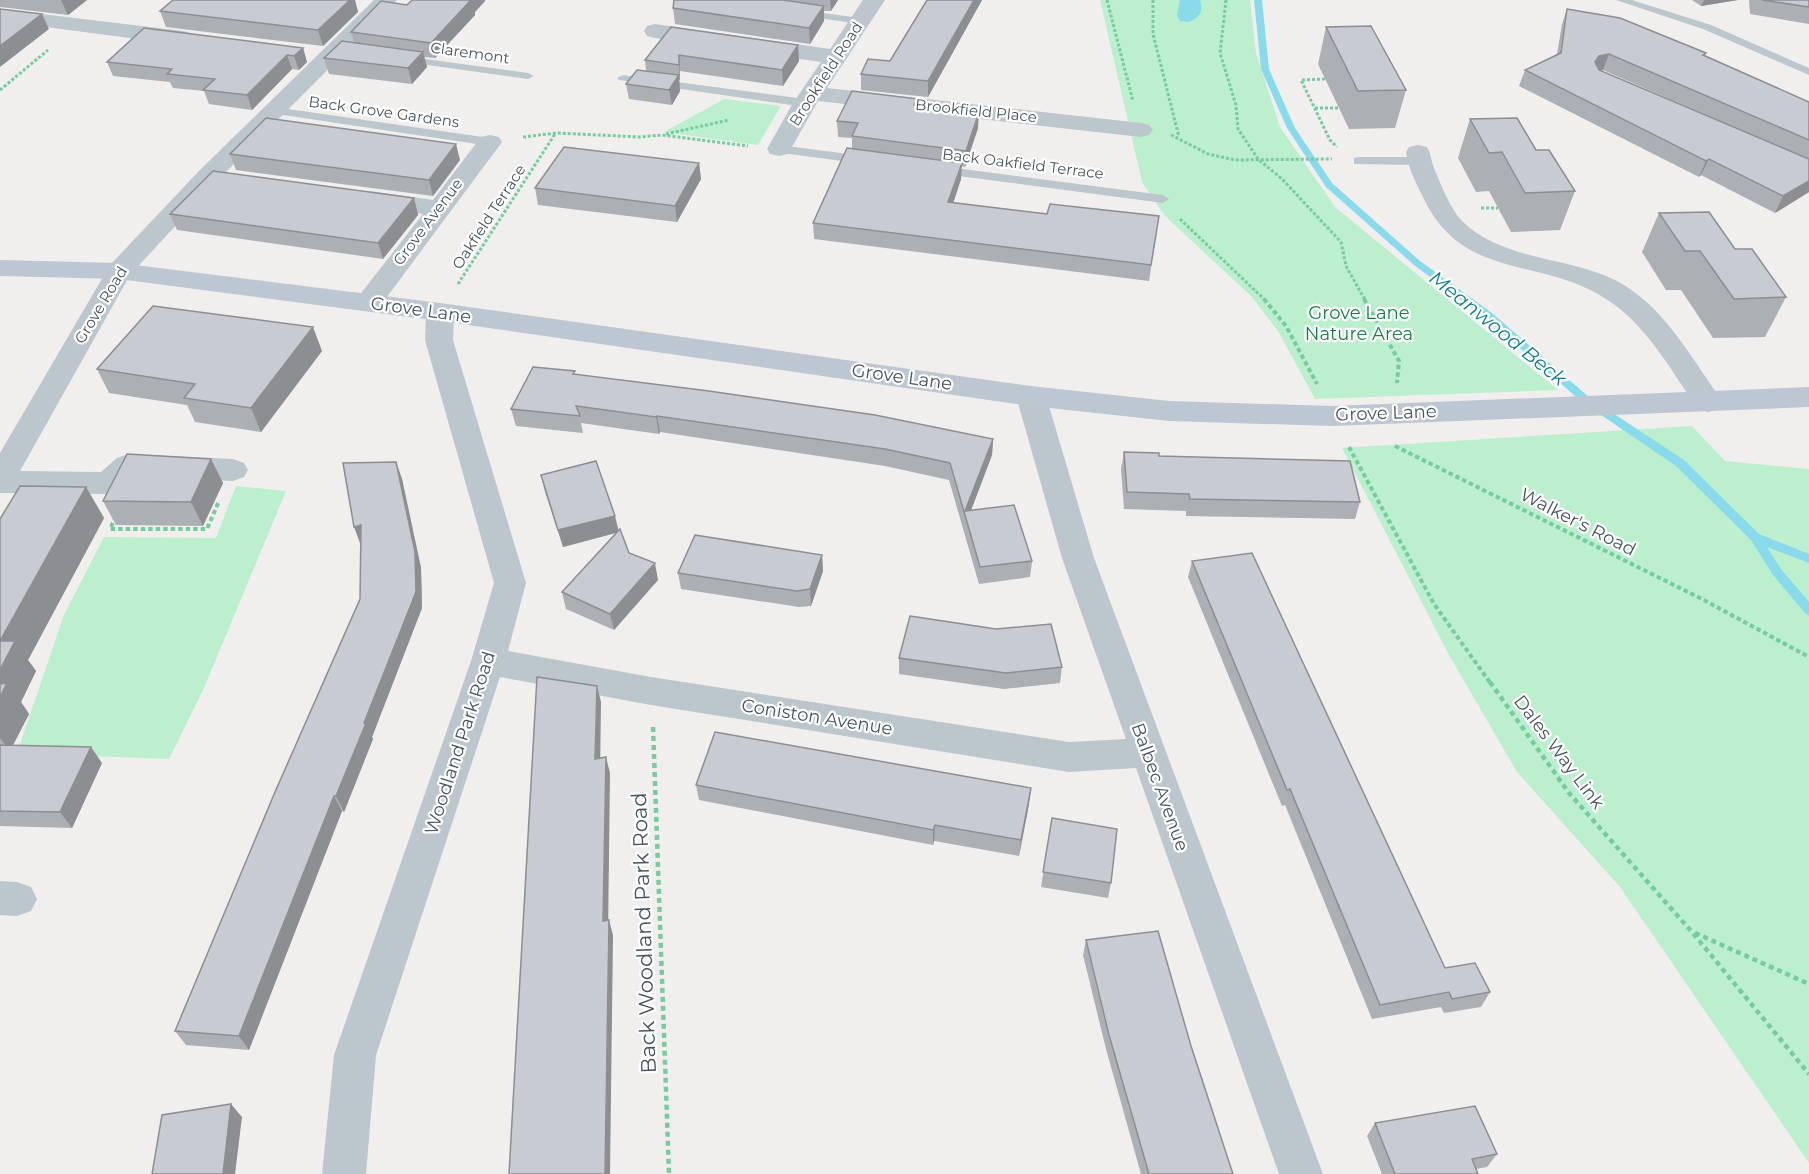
<svg xmlns="http://www.w3.org/2000/svg" width="1809" height="1174" font-family="Montserrat,sans-serif">
	<style>
		.green { fill: #bcefce }
		.water { fill: #89dbeb }
		.lines { fill: none; stroke-linecap: round; stroke-linejoin: round }
		.stream { fill: #89dbeb; fill-rule: evenodd }
		.path-far2 { stroke: #75cc9e; stroke-width: 3; stroke-dasharray: 3 2; stroke-linecap: butt }
		.path-far1 { stroke: #75cc9e; stroke-width: 4; stroke-dasharray: 4.5 3; stroke-linecap: butt }
		.path { stroke: #75cc9e; stroke-width: 4.5; stroke-dasharray: 5 4; stroke-linecap: butt }
		.lane { fill: #bcc6cd; fill-rule: evenodd }
		.street { fill: #bcc6cd; fill-rule: evenodd }
		.secondary { fill: #bcc7d2; fill-rule: evenodd }
		.wall { fill: #acafb4; fill-rule: evenodd }
		.shaded-wall { fill: #8c8e92 }
		.building { fill: #c8cbd1; stroke: #8c8e92; stroke-width: 1.5 }
		.labels { text-anchor: middle; stroke-width: 4.5; stroke-linejoin: round; paint-order: stroke }
		.far-street-label { font-size: 15px; fill: #46525c; stroke: #fff }
		.street-label { font-size: 18px; fill: #46525c; stroke: #fff }
		.park-label { font-size: 18px; fill: #177d46; stroke: #fff }
		.water-label { font-size: 20px; font-style: italic; fill: #0e7b91; stroke: #fff }
		.near-street-label { font-size: 21px; fill: #46525c; stroke: #fff }
	</style>
	<rect width="100%" height="100%" fill="#f1eeee"/>
	<path class="green" d="M 1100,0 L 1250,0 L 1256,53 L 1280,127 L 1335,207 L 1558,390 L 1315,399 L 1278,331 L 1251,296 L 1165,216 L 1142,182 Z
		M 724,99 L 781,106 L 758,145 L 664,132 Z
		M 1692,426 L 1725,461 L 1809,469 L 1809,1163 L 1620,887 L 1517,772 L 1449,655 L 1342,448 Z
		M 236,486 L 286,491 L 204,688 L 169,759 L 17,753 L 64,615 L 104,537 L 216,538 Z"/>
	<path class="water" d="M 1180,0 L 1200,0 C 1204,12 1199,18 1188,22 L 1180,21 L 1177,15 Z"/>
	<g class="lines">
		<path class="stream" d="M 1254,0 L 1262,0 L 1269,69 L 1295,128 L 1332,183 L 1420,261 L 1492,313 L 1590,398 L 1684,460 L 1759,534 L 1809,554 L 1809,563 L 1767,547 L 1781,569 L 1809,602 L 1809,615 L 1805,613 L 1773,575 L 1751,540 L 1676,466 L 1582,402 L 1484,317 L 1414,265 L 1326,187 L 1287,128 L 1261,69 Z"/>
		<path class="path-far2" d="M 1107,0 L 1133,101
			M 1153,0 L 1153,34 L 1179,137
			M 1226,0 L 1220,53 L 1236,105 L 1238,129 L 1258,159 L 1282,179 L 1341,242 L 1346,266 L 1365,300
			M 1325,79 L 1301,80 L 1330,140 L 1337,147
			M 0,90 L 48,50
			M 1315,108 L 1338,108
			M 666,134 L 729,120
			M 1171,135 L 1208,154 L 1235,160 L 1332,159
			M 523,137 L 556,133 L 640,137 L 662,135 L 748,146
			M 1481,208 L 1498,208
			M 1180,219 L 1265,300
			M 458,284 L 555,134"/>
		<path class="path-far1" d="M 1264,299 L 1286,326 L 1317,384
			M 1364,299 L 1399,361 L 1397,383
			M 1395,446 L 1702,599 L 1809,657
			M 1349,447 L 1434,604 L 1491,684
			M 116,516 L 110,529 L 207,529 L 219,501"/>
		<path class="path" d="M 1490,682 L 1569,793 L 1692,932 L 1809,1074
			M 653,727 L 669,1174
			M 1695,933 L 1809,984"/>
		<path class="lane" d="M 1616,0 L 1632,0 L 1711,25 L 1809,68 L 1809,75 L 1703,29 Z
			M 802,10 L 860,18 L 865,21 L 860,24 L 798,15 L 797,13 Z
			M 403,56 L 528,73 L 534,76 L 528,79 L 399,61 L 397,59 Z
			M 623,75 L 805,99 L 811,103 L 805,107 L 619,80 L 617,78 Z
			M 274,107 L 490,138 L 496,142 L 490,146 L 270,113 L 270,109 Z
			M 779,145 L 864,156 L 870,160 L 864,164 L 775,152 L 775,146 Z
			M 1358,157 L 1419,157 L 1425,161 L 1419,165 L 1354,164 L 1354,158 Z
			M 940,166 L 1163,195 L 1169,199 L 1163,203 L 936,173 L 934,170 L 936,167 Z"/>
		<path class="street" d="M 374,0 L 397,0 L 217,181 L 130,275 L 20,471 L 101,472 L 117,458 L 128,454 L 233,459 L 244,463 L 248,470 L 244,477 L 233,481 L 135,476 L 119,491 L 108,494 L 0,493 L 0,453 L 110,265 L 199,171 Z
			M 863,0 L 885,0 L 827,88 L 1141,123 L 1149,125 L 1153,130 L 1149,135 L 1141,137 L 818,101 L 788,154 L 779,156 L 770,154 L 767,149 L 793,103 L 821,62 L 655,38 L 647,36 L 644,31 L 647,26 L 655,24 L 830,49 Z
			M 0,9 L 183,31 L 191,33 L 194,38 L 191,43 L 183,45 L 0,21 Z
			M 490,135 L 499,137 L 502,142 L 378,309 L 368,311 L 358,309 L 354,303 L 358,297 L 423,214 L 361,204 L 357,199 L 361,194 L 370,191 L 433,200 L 481,137 Z
			M 1418,145 L 1427,147 C 1431,153 1431,161 1434,168 C 1441,185 1450,208 1462,221 C 1503,261 1566,256 1615,280 C 1662,304 1689,354 1718,395 L 1723,402 L 1718,409 L 1708,412 L 1698,409 C 1672,372 1649,329 1612,303 C 1545,254 1463,285 1422,195 C 1415,181 1408,167 1406,152 L 1409,147 Z
			M 440,303 L 450,306 L 454,312 L 453,340 L 526,583 L 508,651 L 651,677 L 1069,742 L 1126,739 L 1062,558 L 1016,396 L 1021,389 L 1031,386 L 1041,389 L 1046,396 L 1094,558 L 1323,1174 L 1279,1174 L 1136,768 L 1069,772 L 651,705 L 500,677 L 376,1055 L 366,1174 L 322,1174 L 334,1055 L 471,661 L 494,583 L 425,340 L 426,312 L 430,306 Z
			M 0,881 L 17,882 L 31,887 L 37,899 L 31,911 L 17,916 L 0,915 Z"/>
		<path class="secondary" d="M 0,260 L 119,263 L 440,303 L 1031,386 L 1169,401 L 1333,406 L 1809,387 L 1809,407 L 1333,426 L 1169,421 L 1031,406 L 440,321 L 119,279 L 0,276 Z"/>
	</g>
	<path class="wall" d="M 0,0 L 87,0 L 68,15 L 0,7 Z
		M 173,0 L 355,0 L 358,12 L 323,46 L 166,27 L 160,11 Z
		M 412,0 L 485,0 L 485,1 L 475,12 L 475,15 L 435,58 L 424,57 L 427,67 L 412,84 L 329,74 L 324,58 L 354,42 L 351,32 L 407,5 Z
		M 674,0 L 838,0 L 831,11 L 824,11 L 824,21 L 810,44 L 675,24 L 673,8 Z
		M 982,0 L 928,97 L 861,90 L 861,74 L 890,61 Z
		M 1692,0 L 1738,0 L 1701,6 Z
		M 1749,0 L 1809,0 L 1809,24 L 1750,14 Z
		M 1567,9 L 1706,53 L 1705,56 L 1809,102 L 1809,192 L 1775,213 L 1701,175 L 1699,177 L 1519,86 L 1525,70 L 1557,54 L 1562,24 ZM 1603,70 L 1763,140 L 1600,71 Z
		M 671,27 L 798,45 L 799,61 L 783,86 L 680,71 L 680,80 L 679,80 L 680,91 L 672,105 L 629,99 L 626,84 L 646,71 L 645,60 Z
		M 1326,27 L 1406,90 L 1395,128 L 1349,129 L 1318,64 Z
		M 303,48 L 307,62 L 299,70 L 292,69 L 252,110 L 209,104 L 204,91 L 173,88 L 170,82 L 113,76 L 107,62 Z
		M 1470,119 L 1536,150 L 1575,191 L 1560,230 L 1511,232 L 1489,191 L 1476,192 L 1458,158 Z
		M 837,121 L 978,128 L 965,167 L 961,166 L 961,179 L 953,203 L 1047,214 L 1159,216 L 1149,281 L 814,239 L 813,223 L 852,148 L 852,138 L 838,137 Z
		M 230,154 L 460,160 L 433,196 L 236,170 Z
		M 699,163 L 701,179 L 677,222 L 538,205 L 535,188 Z
		M 414,198 L 418,215 L 383,259 L 177,230 L 170,214 Z
		M 1659,213 L 1735,249 L 1786,297 L 1765,337 L 1713,338 L 1681,290 L 1666,290 L 1642,252 Z
		M 322,351 L 261,432 L 195,422 L 187,405 L 109,393 L 97,369 Z
		M 576,375 L 993,439 L 992,455 L 971,510 L 1032,561 L 1030,577 L 979,584 L 949,480 L 885,466 L 660,432 L 659,434 L 581,423 L 583,433 L 516,426 L 511,409 Z
		M 1124,452 L 1159,456 L 1360,502 L 1355,519 L 1186,516 L 1186,511 L 1124,509 L 1121,469 Z
		M 211,459 L 223,483 L 203,526 L 116,525 L 103,501 Z
		M 396,462 L 402,479 L 421,568 L 422,608 L 372,737 L 373,739 L 344,812 L 342,811 L 249,1050 L 186,1045 L 175,1031 L 360,599 L 360,543 Z
		M 541,475 L 618,531 L 629,553 L 658,580 L 614,630 L 566,609 L 562,592 L 616,533 L 563,547 L 545,492 Z
		M 86,487 L 104,518 L 28,660 L 36,671 L 21,702 L 29,714 L 13,745 L 102,763 L 72,828 L 0,826 L 0,519 Z
		M 822,555 L 823,571 L 811,606 L 799,607 L 681,589 L 678,573 Z
		M 1192,561 L 1445,968 L 1490,992 L 1481,1007 L 1444,1013 L 1441,1007 L 1372,1019 L 1285,805 L 1282,806 L 1188,577 Z
		M 899,658 L 1062,667 L 1060,683 L 1004,689 L 899,674 Z
		M 696,785 L 1029,804 L 1019,856 L 934,841 L 933,845 L 699,800 Z
		M 1052,818 L 1111,883 L 1108,898 L 1041,887 Z
		M 1086,940 L 1191,1046 L 1233,1174 L 1141,1174 L 1106,1049 L 1083,955 Z
		M 1375,1123 L 1497,1154 L 1487,1167 L 1476,1169 L 1478,1174 L 1382,1174 L 1367,1136 Z"/>
	<path class="shaded-wall" d="M 61,0 L 87,0 L 68,15 Z
		M 350,0 L 355,0 L 358,12 L 323,46 L 318,30 Z
		M 469,0 L 485,0 L 485,1 L 475,12 L 475,15 L 435,58 L 431,43 Z
		M 830,0 L 838,0 L 831,11 Z
		M 974,0 L 982,0 L 928,97 L 928,81 Z
		M 1704,0 L 1738,0 L 1701,6 Z
		M 824,6 L 824,21 L 810,44 L 809,28 Z
		M 42,14 L 49,29 L 0,67 L 0,46 Z
		M 798,45 L 799,61 L 783,86 L 782,70 Z
		M 303,48 L 307,62 L 299,70 L 294,56 Z
		M 423,52 L 427,67 L 412,84 L 408,68 Z
		M 1609,54 L 1603,70 L 1593,72 L 1595,62 L 1599,56 Z
		M 287,55 L 292,69 L 252,110 L 247,95 Z
		M 679,55 L 680,71 L 680,80 L 679,65 Z
		M 679,75 L 680,91 L 672,105 L 669,90 Z
		M 979,112 L 978,128 L 965,167 L 966,151 Z
		M 456,144 L 460,160 L 433,196 L 429,180 Z
		M 1709,159 L 1701,175 L 1699,177 L 1706,161 Z
		M 699,163 L 701,179 L 677,222 L 675,206 Z
		M 962,163 L 961,179 L 948,219 L 948,202 Z
		M 1809,181 L 1809,192 L 1775,213 L 1783,196 Z
		M 414,198 L 418,215 L 383,259 L 378,243 Z
		M 313,327 L 322,351 L 261,432 L 251,408 Z
		M 657,416 L 660,432 L 659,434 L 656,417 Z
		M 993,439 L 992,455 L 967,521 L 965,511 Z
		M 211,459 L 223,483 L 203,526 L 191,502 Z
		M 396,462 L 402,479 L 421,568 L 422,608 L 372,737 L 373,739 L 344,812 L 336,796 L 364,723 Z
		M 86,487 L 104,518 L 28,660 L 36,671 L 21,702 L 29,714 L 10,751 L 0,738 L 0,641 Z
		M 615,516 L 619,532 L 563,547 L 558,530 Z
		M 361,525 L 368,542 L 360,543 L 354,527 Z
		M 822,555 L 823,571 L 811,606 L 810,589 Z
		M 655,563 L 658,580 L 614,630 L 610,614 Z
		M 597,686 L 601,702 L 600,775 L 595,759 Z
		M 91,747 L 102,763 L 72,828 L 60,812 Z
		M 606,757 L 610,773 L 608,936 L 603,921 Z
		M 1031,788 L 1029,804 L 1019,856 L 1021,840 Z
		M 334,796 L 342,811 L 249,1050 L 239,1036 Z
		M 935,825 L 934,841 L 933,845 L 933,830 Z
		M 609,920 L 613,935 L 610,1174 L 605,1174 Z
		M 231,1104 L 242,1117 L 235,1174 L 223,1174 Z"/>
	<path class="building" d="M 173,0 L 350,0 L 318,30 L 160,11 Z
		M 412,0 L 471,0 L 431,43 L 351,32 L 381,1 L 407,5 Z
		M 674,0 L 783,0 L 824,6 L 809,28 L 673,8 Z
		M 927,0 L 974,0 L 928,81 L 861,74 L 868,59 L 890,61 Z
		M 1762,0 L 1809,0 L 1809,7 Z
		M 0,9 L 42,14 L 0,46 Z
		M 1567,9 L 1620,18 L 1706,53 L 1703,55 L 1809,102 L 1809,140 L 1609,54 L 1599,56 L 1595,62 L 1599,70 L 1809,159 L 1809,181 L 1783,196 L 1709,159 L 1706,161 L 1525,70 L 1561,53 Z
		M 1371,26 L 1406,90 L 1358,91 L 1326,27 Z
		M 671,27 L 798,45 L 782,70 L 679,55 L 679,65 L 645,60 Z
		M 144,28 L 303,48 L 294,56 L 287,55 L 247,95 L 203,90 L 215,79 L 167,74 L 172,69 L 107,62 Z
		M 342,41 L 423,52 L 408,68 L 324,58 Z
		M 637,70 L 679,75 L 669,90 L 626,84 Z
		M 852,91 L 918,99 L 914,105 L 979,112 L 966,151 L 852,136 L 858,123 L 837,121 Z
		M 266,118 L 456,144 L 429,180 L 230,154 Z
		M 1517,118 L 1536,150 L 1549,150 L 1575,191 L 1525,193 L 1502,152 L 1489,153 L 1470,119 Z
		M 564,147 L 699,163 L 675,206 L 535,188 Z
		M 847,148 L 962,163 L 948,202 L 1047,214 L 1050,204 L 1159,216 L 1151,265 L 813,223 Z
		M 213,171 L 414,198 L 378,243 L 170,214 Z
		M 1709,212 L 1735,249 L 1752,249 L 1786,297 L 1734,299 L 1700,251 L 1685,251 L 1659,213 Z
		M 153,306 L 313,327 L 251,408 L 184,398 L 195,384 L 97,369 Z
		M 533,367 L 575,371 L 573,374 L 709,391 L 875,415 L 993,439 L 965,511 L 1014,505 L 1032,561 L 980,567 L 950,463 L 885,449 L 657,416 L 656,417 L 576,406 L 580,416 L 511,409 Z
		M 1124,452 L 1159,453 L 1159,456 L 1350,461 L 1360,502 L 1190,499 L 1189,494 L 1127,492 Z
		M 127,454 L 211,459 L 191,502 L 103,501 Z
		M 596,461 L 615,516 L 558,530 L 541,475 Z
		M 396,462 L 415,552 L 416,592 L 364,723 L 366,723 L 336,796 L 334,796 L 239,1036 L 175,1031 L 275,792 L 360,599 L 361,525 L 354,527 L 343,463 Z
		M 20,486 L 86,487 L 0,641 L 15,641 L 0,670 L 0,519 Z
		M 620,529 L 629,553 L 655,563 L 610,614 L 562,592 Z
		M 695,535 L 822,555 L 810,589 L 797,591 L 678,573 Z
		M 1252,553 L 1445,968 L 1475,963 L 1490,992 L 1452,999 L 1449,992 L 1380,1005 L 1290,789 L 1287,790 L 1192,561 Z
		M 910,616 L 996,629 L 1051,624 L 1062,667 L 1006,673 L 899,658 Z
		M 537,677 L 597,686 L 595,759 L 606,757 L 603,921 L 609,920 L 605,1174 L 509,1174 Z
		M 7,683 L 0,697 L 0,684 Z
		M 715,732 L 1031,788 L 1021,840 L 935,825 L 933,830 L 696,785 Z
		M 0,745 L 91,747 L 60,812 L 0,811 Z
		M 1052,818 L 1117,829 L 1111,883 L 1043,872 Z
		M 1158,931 L 1191,1046 L 1233,1174 L 1149,1174 L 1109,1035 L 1086,940 Z
		M 231,1104 L 223,1174 L 152,1174 L 162,1115 Z
		M 1475,1106 L 1497,1154 L 1472,1159 L 1478,1174 L 1395,1174 L 1375,1123 Z"/>
	<g class="labels">
		<g class="far-street-label">
			<text transform="translate(470 53) rotate(8)" y="5">Claremont</text>
			<text transform="translate(826 74) rotate(-57)" y="5">Brookfield Road</text>
			<text transform="translate(976 111) rotate(6)" y="5">Brookfield Place</text>
			<text transform="translate(384 112) rotate(8)" y="5">Back Grove Gardens</text>
			<text transform="translate(1023 164) rotate(7)" y="5">Back Oakfield Terrace</text>
			<text transform="translate(489 217) rotate(-57)" y="5">Oakfield Terrace</text>
			<text transform="translate(428 222) rotate(-53)" y="5">Grove Avenue</text>
			<text transform="translate(101 305) rotate(-59)" y="5">Grove Road</text>
		</g>
		<g class="street-label">
			<text transform="translate(421 310) rotate(8)" y="6">Grove Lane</text>
			<text transform="translate(902 377) rotate(8)" y="6">Grove Lane</text>
			<text transform="translate(1386 413) rotate(-2)" y="6">Grove Lane</text>
			<text transform="translate(1578 522) rotate(27)" y="6">Walker's Road</text>
			<text transform="translate(817 717) rotate(9)" y="6">Coniston Avenue</text>
			<text transform="translate(460 743) rotate(-72)" y="6">Woodland Park Road</text>
			<text transform="translate(1559 752) rotate(53)" y="6">Dales Way Link</text>
			<text transform="translate(1160 787) rotate(70)" y="6">Balbec Avenue</text>
		</g>
		<g class="park-label">
			<text x="1359" y="319">Grove Lane<tspan x="1359" dy="21">Nature Area</tspan></text>
		</g>
		<g class="water-label">
			<text transform="translate(1498 328) rotate(39)" y="7">Meanwood Beck</text>
		</g>
		<g class="near-street-label">
			<text transform="translate(644 933) rotate(-92)" y="7">Back Woodland Park Road</text>
		</g>
	</g>
</svg>
